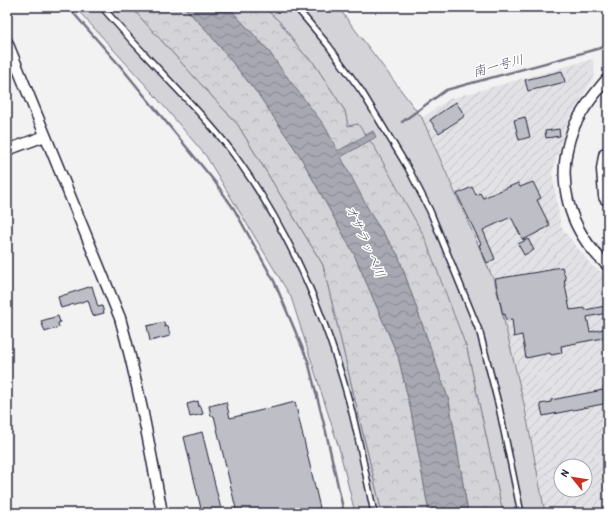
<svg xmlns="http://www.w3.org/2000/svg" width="615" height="520" font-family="'Patrick Hand','Klee One',sans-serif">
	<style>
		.industrial { fill: url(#industrial-furrows); fill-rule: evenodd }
		.grass { fill: #d3d3d8; stroke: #7a7a8a }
		.forest { fill: url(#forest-crowns); stroke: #7a7a8a }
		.water { fill: url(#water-waves); stroke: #727282 }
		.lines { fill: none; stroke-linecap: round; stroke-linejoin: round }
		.stream { stroke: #727282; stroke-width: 2.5 }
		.building { fill: #bebec6; stroke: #22223b }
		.lane-casing { stroke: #22223b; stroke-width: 8 }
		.street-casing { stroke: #22223b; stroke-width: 13 }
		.highway-casing { stroke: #22223b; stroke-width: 21 }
		.lane { stroke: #fff; stroke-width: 5 }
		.street { stroke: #fff; stroke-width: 10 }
		.highway { stroke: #fff; stroke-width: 18 }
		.labels { text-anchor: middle; stroke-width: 3; stroke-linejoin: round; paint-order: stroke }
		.water-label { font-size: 13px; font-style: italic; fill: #58586b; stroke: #fff }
	</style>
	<defs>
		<pattern id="industrial-furrows" width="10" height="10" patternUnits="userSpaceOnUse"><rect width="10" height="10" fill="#e2e2e6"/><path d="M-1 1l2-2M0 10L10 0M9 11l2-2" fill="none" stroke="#c2c2c6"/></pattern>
		<pattern id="forest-crowns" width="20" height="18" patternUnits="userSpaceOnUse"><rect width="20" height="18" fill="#d3d3d8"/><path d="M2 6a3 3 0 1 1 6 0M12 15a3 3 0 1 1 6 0" fill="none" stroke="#b5b5ba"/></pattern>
		<pattern id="water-waves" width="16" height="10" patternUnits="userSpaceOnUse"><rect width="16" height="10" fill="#a8a8b2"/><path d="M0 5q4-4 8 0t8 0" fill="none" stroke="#888892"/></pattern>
	</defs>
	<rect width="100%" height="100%" fill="#f2f2f3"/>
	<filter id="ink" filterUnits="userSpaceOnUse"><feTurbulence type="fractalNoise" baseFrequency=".025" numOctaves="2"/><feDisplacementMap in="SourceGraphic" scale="8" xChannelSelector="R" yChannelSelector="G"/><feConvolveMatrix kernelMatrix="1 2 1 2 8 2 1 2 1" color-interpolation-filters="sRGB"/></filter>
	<g filter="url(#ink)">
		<path class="industrial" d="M 593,59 L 595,75 L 567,123 L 552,173 L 561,227 L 592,266 L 608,276 L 608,513 L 545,513 L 524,404 L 495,283 L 422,118 L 449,99 ZM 561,466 L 585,466 L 585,490 L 561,490 Z"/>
		<path class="grass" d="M 75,7 L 131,7 L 238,125 L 323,265 L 382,513 L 355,513 L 339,448 L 291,297 L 206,156 L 151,91 Z
			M 263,7 L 338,7 L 422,118 L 495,283 L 524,404 L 545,513 L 503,513 L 467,349 L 358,124 L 348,127 L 345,111 L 313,62 L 303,53 L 279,21 Z"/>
		<path class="forest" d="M 131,7 L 184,7 L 207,31 L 258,94 L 300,156 L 354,254 L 398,356 L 411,411 L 429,513 L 382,513 L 323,265 L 238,125 Z
			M 228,7 L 263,7 L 279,21 L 303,53 L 313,62 L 345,111 L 348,126 L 358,124 L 375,148 L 424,236 L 467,349 L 503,513 L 468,513 L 449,401 L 398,255 L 373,218 L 268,50 Z"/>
		<path class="water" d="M 184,7 L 228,7 L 268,50 L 284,73 L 324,125 L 338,151 L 373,131 L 376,137 L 341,157 L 373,218 L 398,255 L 449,401 L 468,513 L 429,513 L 411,411 L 398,356 L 354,254 L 300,156 L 258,94 L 207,31 Z"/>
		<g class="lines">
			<path class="stream" d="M 68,7 L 121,67 L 215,182 L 234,209 L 274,281 L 308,361 L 326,432 L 344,513
				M 402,122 L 446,90 L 608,46"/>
		</g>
		<path class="building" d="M 562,71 L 565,82 L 528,91 L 525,80 Z
			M 456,102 L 465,116 L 439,133 L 430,120 Z
			M 525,117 L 530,137 L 519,140 L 514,120 Z
			M 559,129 L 560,136 L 546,138 L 545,131 Z
			M 533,182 L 541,198 L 537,200 L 550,226 L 523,240 L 511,217 L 483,230 L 495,259 L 487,263 L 479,245 L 481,244 L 457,194 L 472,187 L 476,195 L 480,193 L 483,198 L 518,183 L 520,187 Z
			M 528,239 L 534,250 L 524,255 L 518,244 Z
			M 562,267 L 566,280 L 564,280 L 570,310 L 585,308 L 585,310 L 605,306 L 607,313 L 587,317 L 590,332 L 608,328 L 608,337 L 561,346 L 562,353 L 551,355 L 550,353 L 526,358 L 522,335 L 514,337 L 512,319 L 506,320 L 505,314 L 503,315 L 495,279 L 550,270 L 549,269 Z
			M 92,286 L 98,307 L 102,306 L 104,313 L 93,316 L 88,300 L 61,308 L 58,297 Z
			M 58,316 L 60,322 L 58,323 L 59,327 L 45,332 L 41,321 Z
			M 164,322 L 165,327 L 168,326 L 170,336 L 150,341 L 147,326 Z
			M 608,389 L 608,403 L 543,416 L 540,404 L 551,402 L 551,400 Z
			M 198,401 L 199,407 L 201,407 L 203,414 L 190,417 L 187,404 Z
			M 226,402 L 230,418 L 295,402 L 320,508 L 298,513 L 237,513 L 214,416 L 211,416 L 209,406 Z
			M 202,432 L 222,513 L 202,513 L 184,437 Z"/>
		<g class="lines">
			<defs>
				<path id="lane" d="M 102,7 C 122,30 142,52 163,74 C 190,103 218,131 240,163 C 291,235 326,317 349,401 C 359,438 366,476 374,513
					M 296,7 L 328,45 L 362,92 L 408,168 L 430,211 L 480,333 L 499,407 L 521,513"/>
				<path id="street" d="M 7,42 L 120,318 C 138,382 150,448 162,513
					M 608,78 C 595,93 581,110 573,129 C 554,179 568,230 608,266
					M 7,150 L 45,136"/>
				<path id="highway" d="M 608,156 L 606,169 L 608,196"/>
			</defs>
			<use href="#lane" class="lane-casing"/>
			<use href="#street" class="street-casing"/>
			<use href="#highway" class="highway-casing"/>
			<use href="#lane" class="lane"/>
			<use href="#street" class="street"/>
			<use href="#highway" class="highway"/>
		</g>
	</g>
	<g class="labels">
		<g class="water-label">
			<text transform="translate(498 65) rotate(-15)" y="5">南一号川</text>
			<text transform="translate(366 241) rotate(66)" y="5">オサラッペ川</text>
		</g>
	</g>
	<rect width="615" height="520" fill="none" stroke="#fff" stroke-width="24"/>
	<rect x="12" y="12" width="591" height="496" fill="none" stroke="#22223b" stroke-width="1.5" filter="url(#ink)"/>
	<g transform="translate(573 478) rotate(300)"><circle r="19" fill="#ffffff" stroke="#a7a7b1"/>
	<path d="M0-3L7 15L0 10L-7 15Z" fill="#c8321e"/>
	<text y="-6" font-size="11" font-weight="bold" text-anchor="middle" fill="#22223b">N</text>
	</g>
</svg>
